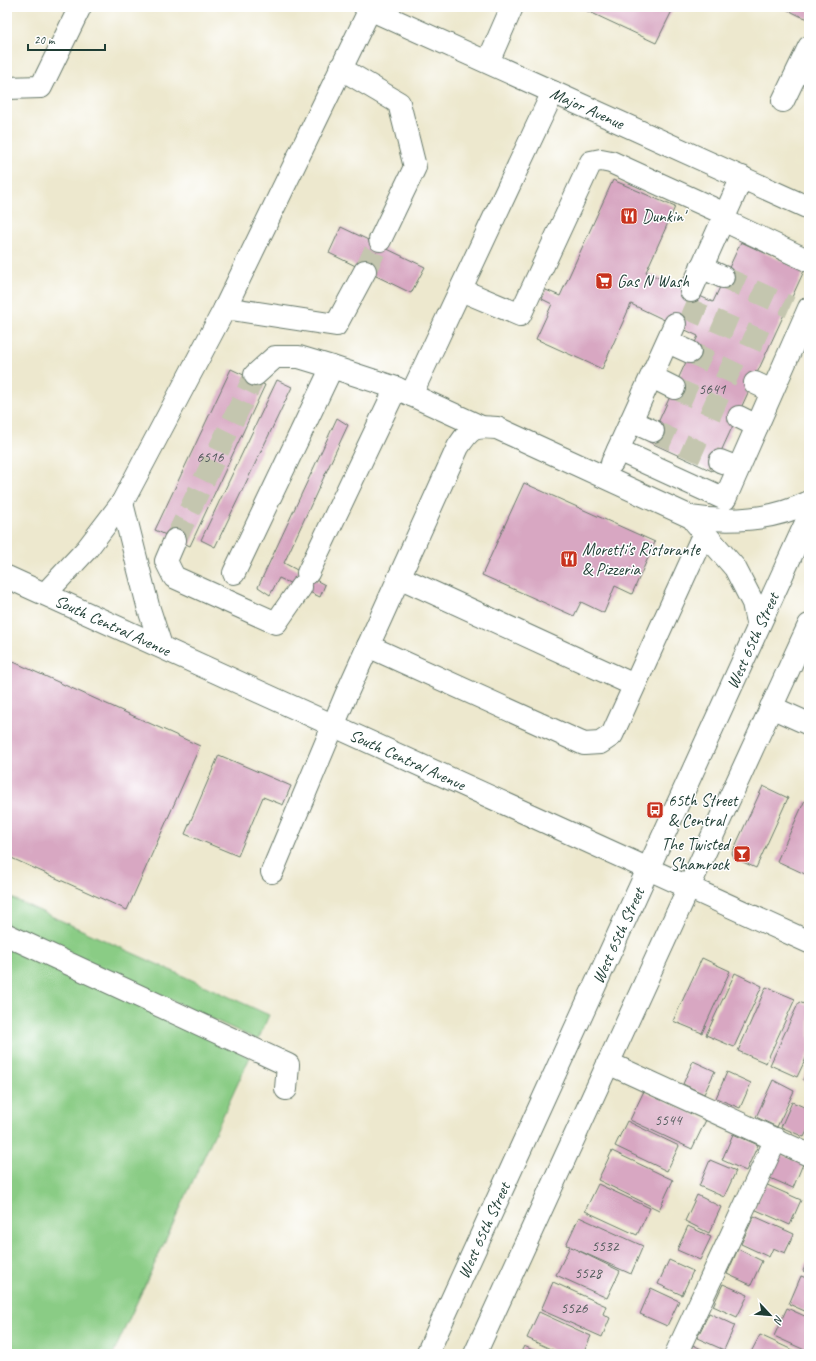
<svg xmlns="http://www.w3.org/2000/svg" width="816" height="1361" font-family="Caveat,sans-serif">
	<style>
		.green { fill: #8acc85; stroke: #54845c }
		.building { fill: #d8a7c2 }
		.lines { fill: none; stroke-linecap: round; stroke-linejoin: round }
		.minor-tunnel { stroke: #c4c6af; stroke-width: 22; stroke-dasharray: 22 11; stroke-linecap: butt }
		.minor-casing { stroke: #67796a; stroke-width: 24 }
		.minor { stroke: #fff; stroke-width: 22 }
		.labels { text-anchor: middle; stroke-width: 3; stroke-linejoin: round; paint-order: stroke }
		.number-label { font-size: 15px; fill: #4d5858 }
		.street-label { font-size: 17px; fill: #1f3d34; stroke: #fff }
		.poi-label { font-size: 17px; fill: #1f3d34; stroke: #fff; text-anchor: start }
	</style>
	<rect width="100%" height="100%" fill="#fff"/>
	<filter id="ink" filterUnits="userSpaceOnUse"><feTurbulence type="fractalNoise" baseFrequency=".025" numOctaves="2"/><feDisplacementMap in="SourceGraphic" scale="8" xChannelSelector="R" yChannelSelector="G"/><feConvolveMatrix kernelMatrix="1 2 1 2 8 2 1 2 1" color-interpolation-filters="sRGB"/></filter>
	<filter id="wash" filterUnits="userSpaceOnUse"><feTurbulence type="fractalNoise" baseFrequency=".012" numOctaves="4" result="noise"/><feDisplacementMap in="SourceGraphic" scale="16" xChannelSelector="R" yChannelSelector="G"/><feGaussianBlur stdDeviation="0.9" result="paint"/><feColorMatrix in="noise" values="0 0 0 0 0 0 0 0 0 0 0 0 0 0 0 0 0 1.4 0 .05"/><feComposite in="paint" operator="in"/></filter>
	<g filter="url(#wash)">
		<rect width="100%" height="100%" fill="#ede8ce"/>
		<path class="green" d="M 7,896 L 269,1015 L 258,1040 L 7,925 Z
			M 7,944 L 250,1057 L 113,1354 L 7,1354 Z"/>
		<g id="blocks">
			<path class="building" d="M 579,7 L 674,7 L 656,43 Z
				M 782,7 L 809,7 L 809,19 L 800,16 Z
				M 613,180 L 675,207 L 646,272 L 713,302 L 741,242 L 804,271 L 712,471 L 649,442 L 698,336 L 631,304 L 602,369 L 536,339 L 552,304 L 542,299 L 546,290 L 560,296 Z
				M 341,227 L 425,267 L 411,293 L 329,253 Z
				M 231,369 L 265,385 L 190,546 L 155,530 Z
				M 277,380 L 292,387 L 215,547 L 201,540 Z
				M 337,418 L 348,425 L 284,563 L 325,585 L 320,597 L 279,578 L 270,595 L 258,587 Z
				M 524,483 L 655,542 L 632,594 L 615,586 L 604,613 L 581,602 L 574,616 L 482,575 Z
				M 7,659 L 200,746 L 127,910 L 7,856 Z
				M 219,755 L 291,786 L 283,805 L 263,797 L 238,856 L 185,834 Z
				M 763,786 L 788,798 L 756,868 L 734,858 L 732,853 Z
				M 805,800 L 809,802 L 809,870 L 807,875 L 777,861 Z
				M 702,958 L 730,971 L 702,1033 L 673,1021 Z
				M 735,973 L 762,986 L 734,1047 L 706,1035 Z
				M 766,987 L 795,999 L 766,1063 L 738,1051 Z
				M 799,1002 L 809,1006 L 809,1052 L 797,1077 L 770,1065 Z
				M 693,1061 L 715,1071 L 704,1094 L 683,1084 Z
				M 809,1066 L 809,1083 L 803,1080 Z
				M 727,1072 L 751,1083 L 740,1108 L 716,1098 Z
				M 773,1080 L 794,1091 L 777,1127 L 756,1117 Z
				M 644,1091 L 706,1120 L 692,1149 L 630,1120 Z
				M 792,1102 L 809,1109 L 809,1127 L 804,1137 L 781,1127 Z
				M 627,1121 L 679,1146 L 667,1171 L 615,1146 Z
				M 733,1134 L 758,1145 L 746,1171 L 722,1160 Z
				M 612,1151 L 673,1180 L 659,1210 L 598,1180 Z
				M 780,1154 L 803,1164 L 793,1188 L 770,1178 Z
				M 710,1160 L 736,1171 L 724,1197 L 699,1186 Z
				M 598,1184 L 650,1208 L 637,1235 L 585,1211 Z
				M 765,1184 L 801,1200 L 790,1225 L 754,1209 Z
				M 697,1195 L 721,1207 L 709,1233 L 685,1221 Z
				M 754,1216 L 794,1234 L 785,1253 L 773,1248 L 769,1257 L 741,1244 Z
				M 579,1217 L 643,1246 L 631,1274 L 571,1247 L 620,1271 L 607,1298 L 556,1275 L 570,1246 L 566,1245 Z
				M 688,1226 L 711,1237 L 700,1260 L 677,1250 Z
				M 738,1249 L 762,1261 L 751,1285 L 727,1274 Z
				M 809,1257 L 809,1274 L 803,1271 Z
				M 669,1260 L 693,1271 L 682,1295 L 658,1284 Z
				M 801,1276 L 809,1279 L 809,1313 L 789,1304 Z
				M 553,1282 L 606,1306 L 603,1314 L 610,1318 L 602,1337 L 541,1310 Z
				M 723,1284 L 748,1295 L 737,1317 L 713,1306 Z
				M 651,1288 L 679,1301 L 667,1326 L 640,1314 Z
				M 787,1308 L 809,1318 L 809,1352 L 774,1336 Z
				M 539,1312 L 591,1336 L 583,1354 L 561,1354 L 527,1338 Z
				M 709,1313 L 735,1325 L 724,1350 L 697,1338 Z
				M 760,1335 L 801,1354 L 750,1354 Z
				M 693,1345 L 712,1354 L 689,1354 Z
				M 524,1346 L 542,1354 L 520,1354 Z"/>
		</g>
	</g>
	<g filter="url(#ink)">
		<use href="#blocks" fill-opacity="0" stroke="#67796a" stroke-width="1"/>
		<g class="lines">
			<path class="minor-tunnel" d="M 365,271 L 380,240
				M 723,277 L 790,307
				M 684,307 L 774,346
				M 690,352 L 755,383
				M 674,388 L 739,417
				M 653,431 L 720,461
				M 175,540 L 255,375"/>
			<defs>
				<g id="minor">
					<path id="s1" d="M 365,7 L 809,208"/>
					<path d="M 488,62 L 512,7"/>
					<path d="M 340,68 L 399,103 L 415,167 L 380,240"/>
					<path d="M 7,88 L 41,87 L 80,7"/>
					<path d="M 783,101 L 809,47"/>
					<path d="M 723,220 L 809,261"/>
					<path d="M 701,267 L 723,277"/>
					<path d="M 461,290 L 520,315 L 591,162 L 601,160 L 611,162 L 725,214"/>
					<path d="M 691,291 L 742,177"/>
					<path d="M 225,308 L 336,325 L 365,271"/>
					<path d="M 668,342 L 690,352"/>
					<path d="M 255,375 L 275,357 L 299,357 L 332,367"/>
					<path d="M 652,377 L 674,388"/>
					<path d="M 755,383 L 772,391"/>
					<path d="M 411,395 L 553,92"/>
					<path d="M 739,417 L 757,426"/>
					<path d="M 631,421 L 653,431"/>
					<path d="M 618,450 L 725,499 L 809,308"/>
					<path d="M 720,461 L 738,468"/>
					<path d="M 612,463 L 675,324"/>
					<path d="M 122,503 L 148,606 L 161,646"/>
					<path d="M 695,522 L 735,568 L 753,603 L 758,627"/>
					<path d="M 175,540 L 166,561 L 174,577 L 276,623 L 301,587"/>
					<path d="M 234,573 L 332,367 L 396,388 L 479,426"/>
					<path d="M 308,573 L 396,388"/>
					<path id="s2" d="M 7,577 L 809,942"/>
					<path d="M 399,577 L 634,685"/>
					<path d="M 45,594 L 87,549 L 122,503 L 225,308 L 370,9"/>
					<path d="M 368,646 L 584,744 L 600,743 L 612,735 L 704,533"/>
					<path d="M 771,707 L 809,724"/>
					<path d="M 272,872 L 346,695 L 458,447 C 471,427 474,426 497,428 L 691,517 C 730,523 773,520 809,502"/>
					<path d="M 7,935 L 288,1065 L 286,1089"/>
					<path d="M 608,1063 L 809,1155"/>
					<path id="s3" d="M 427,1354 L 809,516"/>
					<path d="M 475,1354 L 809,625"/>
					<path d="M 676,1354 L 776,1139"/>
				</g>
			</defs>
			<use href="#minor" class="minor-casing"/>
			<use href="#minor" class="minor"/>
		</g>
	</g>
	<defs>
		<symbol id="restaurant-square" viewBox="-11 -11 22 22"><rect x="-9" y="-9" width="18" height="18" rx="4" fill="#c8321e" stroke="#fff"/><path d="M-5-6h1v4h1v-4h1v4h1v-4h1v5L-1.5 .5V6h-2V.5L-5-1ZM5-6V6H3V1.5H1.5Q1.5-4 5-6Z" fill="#fff"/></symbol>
		<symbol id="supermarket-square" viewBox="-11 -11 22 22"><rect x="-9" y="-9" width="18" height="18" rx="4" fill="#c8321e" stroke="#fff"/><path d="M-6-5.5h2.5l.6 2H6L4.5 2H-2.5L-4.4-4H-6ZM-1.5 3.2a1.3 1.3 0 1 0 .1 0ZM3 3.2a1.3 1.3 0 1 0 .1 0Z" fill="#fff"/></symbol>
		<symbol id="bus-square" viewBox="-11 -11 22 22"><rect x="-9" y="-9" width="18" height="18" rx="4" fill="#c8321e" stroke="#fff"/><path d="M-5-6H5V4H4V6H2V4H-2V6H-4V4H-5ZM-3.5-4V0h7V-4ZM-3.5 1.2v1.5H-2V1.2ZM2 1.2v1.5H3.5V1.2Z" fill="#fff"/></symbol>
		<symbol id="bar-square" viewBox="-11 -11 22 22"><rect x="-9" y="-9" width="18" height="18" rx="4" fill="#c8321e" stroke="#fff"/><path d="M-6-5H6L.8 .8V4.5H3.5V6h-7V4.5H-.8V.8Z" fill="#fff"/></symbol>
	</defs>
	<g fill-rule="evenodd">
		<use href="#restaurant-square" x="619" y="206" width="20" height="20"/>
		<use href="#supermarket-square" x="594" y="271" width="20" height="20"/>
		<use href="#restaurant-square" x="559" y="549" width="20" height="20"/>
		<use href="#bus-square" x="645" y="800" width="20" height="20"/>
		<use href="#bar-square" x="732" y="844" width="20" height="20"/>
	</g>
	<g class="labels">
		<g class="number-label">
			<text x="712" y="394">5641</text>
			<text x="210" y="462">6516</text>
			<text x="668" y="1125">5544</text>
			<text x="605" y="1251">5532</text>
			<text x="588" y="1278">5528</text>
			<text x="574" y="1313">5526</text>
		</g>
		<g class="street-label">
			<text dy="6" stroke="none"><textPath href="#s1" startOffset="244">Major Avenue</textPath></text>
			<text dy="6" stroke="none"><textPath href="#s2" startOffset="116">South Central Avenue</textPath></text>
			<text dy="6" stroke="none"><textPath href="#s3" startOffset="784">West 65th Street</textPath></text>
			<text dy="6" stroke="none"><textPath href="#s2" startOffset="440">South Central Avenue</textPath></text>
			<text dy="6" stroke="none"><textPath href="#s3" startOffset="460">West 65th Street</textPath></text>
			<text dy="6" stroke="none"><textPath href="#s3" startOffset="136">West 65th Street</textPath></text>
		</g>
		<g class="poi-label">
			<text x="642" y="222">Dunkin'</text>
			<text x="617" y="287">Gas N Wash</text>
			<text x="582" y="555">Moretti's Ristorante<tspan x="582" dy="20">&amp; Pizzeria</tspan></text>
			<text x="668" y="806">65th Street<tspan x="668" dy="20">&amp; Central</tspan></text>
			<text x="729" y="850" text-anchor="end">The Twisted<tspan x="729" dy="20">Shamrock</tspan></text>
		</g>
	</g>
	<rect width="816" height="1361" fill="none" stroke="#fff" stroke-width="24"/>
	<g transform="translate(770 1315) rotate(116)" stroke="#ffffff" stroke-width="3" paint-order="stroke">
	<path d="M0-3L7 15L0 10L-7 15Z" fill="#1f3d34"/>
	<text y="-6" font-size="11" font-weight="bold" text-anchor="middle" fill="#1f3d34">N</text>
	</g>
	<path d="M28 44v6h77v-6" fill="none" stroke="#1f3d34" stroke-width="2"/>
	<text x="34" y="44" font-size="12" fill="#1f3d34" stroke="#ffffff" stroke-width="3" paint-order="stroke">20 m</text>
</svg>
